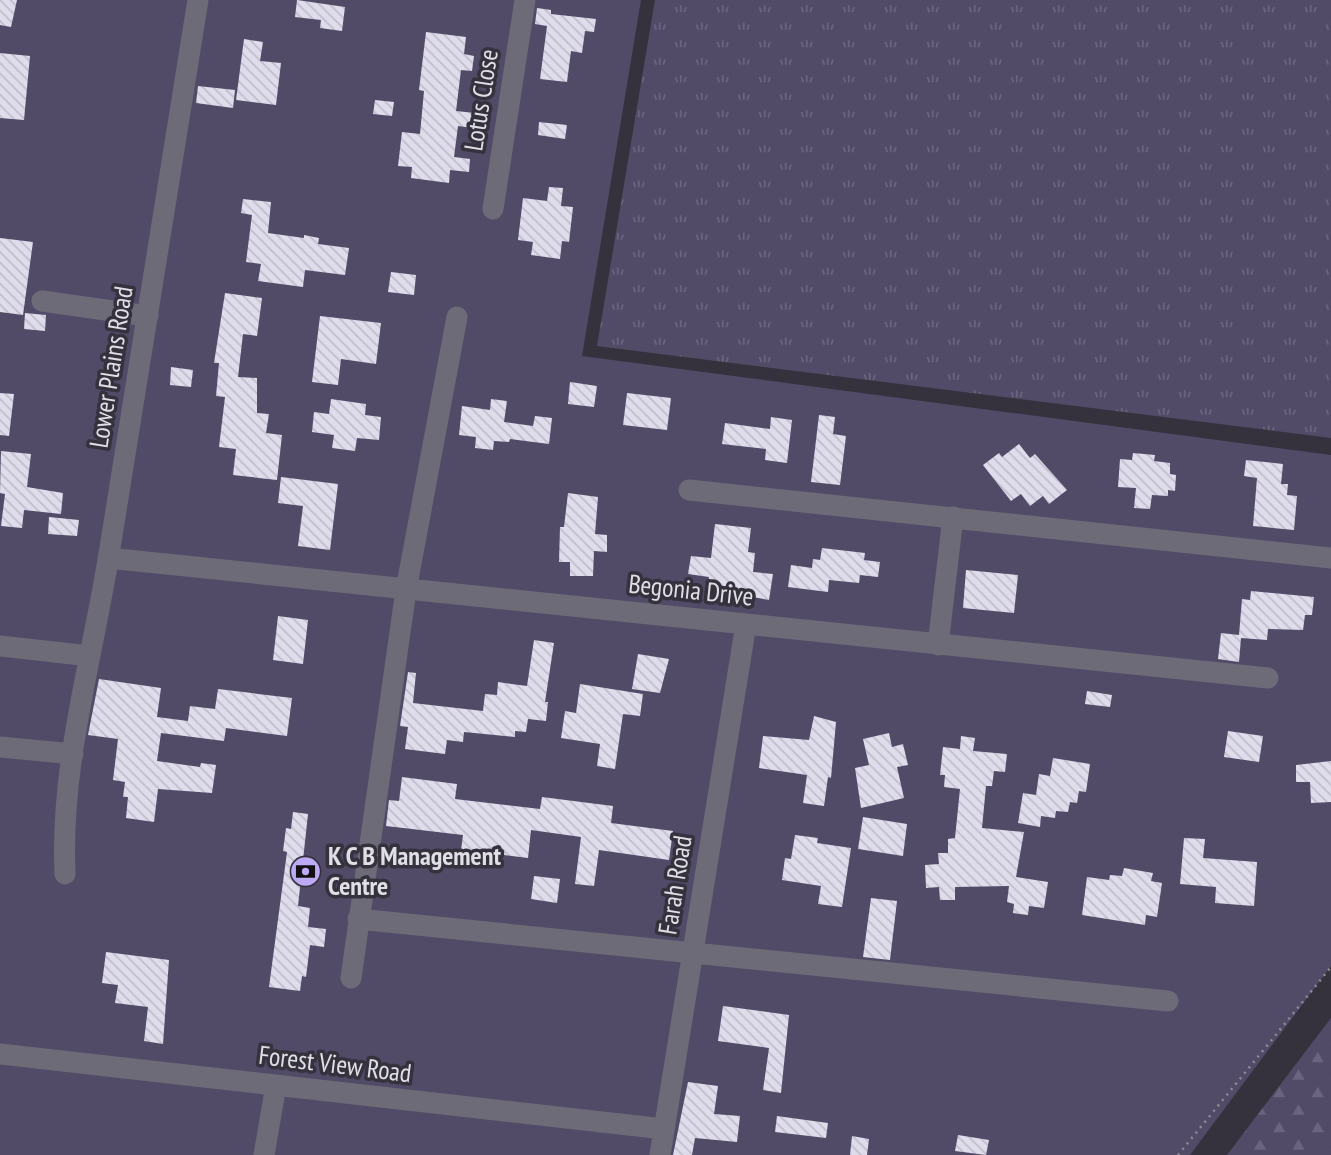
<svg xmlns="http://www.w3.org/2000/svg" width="1331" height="1155" font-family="'PT Sans Narrow',sans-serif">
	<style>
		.grass { fill: url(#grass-tufts) }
		.forest { fill: url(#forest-firs) }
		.green { fill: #524b68 }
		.building { fill: url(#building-back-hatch) }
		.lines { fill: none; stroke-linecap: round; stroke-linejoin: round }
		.path { stroke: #8e8c95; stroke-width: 2.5; stroke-dasharray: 2 5; stroke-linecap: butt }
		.minor { stroke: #6d6b78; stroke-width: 21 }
		.labels { text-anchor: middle; stroke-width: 7; stroke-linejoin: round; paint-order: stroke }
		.street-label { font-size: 26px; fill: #e0dfe6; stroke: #35323e }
		.poi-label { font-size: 26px; font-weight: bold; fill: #e0dfe6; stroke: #35323e; text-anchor: start }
	</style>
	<defs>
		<pattern id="grass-tufts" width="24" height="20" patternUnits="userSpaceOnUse" patternTransform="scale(1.75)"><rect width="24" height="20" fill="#524b68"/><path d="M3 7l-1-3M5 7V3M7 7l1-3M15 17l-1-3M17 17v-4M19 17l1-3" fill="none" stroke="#6b647e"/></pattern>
		<pattern id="forest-firs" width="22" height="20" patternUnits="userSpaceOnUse" patternTransform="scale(1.75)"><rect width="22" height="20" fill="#524b68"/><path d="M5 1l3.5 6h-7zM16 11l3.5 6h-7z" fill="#6b647e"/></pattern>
		<pattern id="building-back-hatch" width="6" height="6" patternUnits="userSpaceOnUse" patternTransform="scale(1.75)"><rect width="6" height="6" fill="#dfdcec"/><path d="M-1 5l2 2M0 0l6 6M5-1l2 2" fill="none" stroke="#c0bdcb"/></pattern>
	</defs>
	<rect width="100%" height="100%" fill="#35323e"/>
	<path class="grass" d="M 655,0 L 1331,0 L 1331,438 L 597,346 Z"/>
	<path class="forest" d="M 1331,1018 L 1331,1155 L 1227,1155 Z"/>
	<path class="green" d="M 0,0 L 641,0 L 582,356 L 1331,455 L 1331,966 L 1190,1155 L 0,1155 Z"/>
	<path class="building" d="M 0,0 L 17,0 L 11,27 L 0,25 Z
		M 297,0 L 345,7 L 342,31 L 320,28 L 321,20 L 295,17 Z
		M 537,8 L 551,10 L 551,14 L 596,19 L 594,32 L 585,31 L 582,53 L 571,51 L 567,82 L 540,79 L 547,26 L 535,24 Z
		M 426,32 L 466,37 L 464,54 L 474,56 L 472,71 L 461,70 L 456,111 L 475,113 L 473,128 L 458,126 L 454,157 L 470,159 L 469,172 L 450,170 L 449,183 L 411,178 L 412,167 L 398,166 L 402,132 L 420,134 L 424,91 L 419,90 Z
		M 244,39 L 263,42 L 260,61 L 281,63 L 276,105 L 236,100 Z
		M 0,53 L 30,56 L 24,120 L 0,118 Z
		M 198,86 L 235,90 L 233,108 L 196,103 Z
		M 375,100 L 394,102 L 392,116 L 373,114 Z
		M 539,122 L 567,125 L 565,139 L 538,135 Z
		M 549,187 L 563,188 L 561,206 L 573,207 L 569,242 L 562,241 L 560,259 L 531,255 L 533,242 L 518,240 L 523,198 L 547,201 Z
		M 243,199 L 271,202 L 268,233 L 304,238 L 304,235 L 319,238 L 318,244 L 349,248 L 345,275 L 305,270 L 303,287 L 258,281 L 261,264 L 246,262 L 252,215 L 241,213 Z
		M 0,238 L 33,242 L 23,315 L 0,312 Z
		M 391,272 L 416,275 L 414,295 L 388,292 Z
		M 225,293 L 262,298 L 257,336 L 243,334 L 238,377 L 257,378 L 257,413 L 269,414 L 266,433 L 282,435 L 277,480 L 233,475 L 236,449 L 219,447 L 225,397 L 216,396 L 219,363 L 214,363 Z
		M 25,313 L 46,315 L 45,331 L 24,329 Z
		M 320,316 L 381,323 L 376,364 L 341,359 L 338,385 L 312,382 Z
		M 171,367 L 193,370 L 191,387 L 170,385 Z
		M 570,382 L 597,386 L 594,407 L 568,404 Z
		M 0,393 L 14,394 L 9,436 L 0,435 Z
		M 627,393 L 671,398 L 667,430 L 623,425 Z
		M 331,399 L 366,404 L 365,415 L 381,417 L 379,440 L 357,438 L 355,451 L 332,448 L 334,435 L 312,432 L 314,412 L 329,414 Z
		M 491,399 L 507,401 L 504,422 L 533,426 L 535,416 L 552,418 L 549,444 L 510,439 L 509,442 L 494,441 L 493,450 L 475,448 L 476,437 L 459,435 L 462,406 L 490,410 Z
		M 819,415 L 835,417 L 833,434 L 846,436 L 840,485 L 811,482 Z
		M 771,417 L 792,420 L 787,463 L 765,460 L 766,449 L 722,444 L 725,423 L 770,429 Z
		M 1019,444 L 1030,458 L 1035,454 L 1067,490 L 1049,504 L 1043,496 L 1030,506 L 1021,494 L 1011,501 L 983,465 L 999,453 L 1002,457 Z
		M 1,451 L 31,454 L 27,487 L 63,493 L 61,514 L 24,510 L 22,528 L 1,526 L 5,494 L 0,493 Z
		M 1133,453 L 1155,455 L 1154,461 L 1170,463 L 1170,474 L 1176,475 L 1175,491 L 1168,490 L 1168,496 L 1152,495 L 1150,509 L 1134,508 L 1136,488 L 1118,487 L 1120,459 L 1132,460 Z
		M 1246,460 L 1283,464 L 1281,484 L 1288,484 L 1287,495 L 1297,496 L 1294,530 L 1253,526 L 1257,478 L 1244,476 Z
		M 281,477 L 338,484 L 330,550 L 298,546 L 303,506 L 278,503 Z
		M 568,493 L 598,497 L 595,534 L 607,535 L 607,552 L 594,551 L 593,576 L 570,576 L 570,562 L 559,562 L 560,527 L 564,527 Z
		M 49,517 L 79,520 L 77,536 L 48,534 Z
		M 715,524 L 751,528 L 748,552 L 755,553 L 753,572 L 773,574 L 769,600 L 707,589 L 709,577 L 688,574 L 691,556 L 711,558 Z
		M 822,548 L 865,553 L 864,560 L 880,562 L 878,577 L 860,575 L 859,583 L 829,580 L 828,592 L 788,587 L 791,565 L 812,568 L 813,559 L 820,560 Z
		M 966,570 L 1018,575 L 1014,613 L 963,608 Z
		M 1251,591 L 1314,597 L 1312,615 L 1305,615 L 1303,630 L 1268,629 L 1267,640 L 1241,638 L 1239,662 L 1218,659 L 1221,633 L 1239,635 L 1242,599 L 1250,600 Z
		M 278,616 L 308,620 L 303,664 L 273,660 Z
		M 534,640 L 554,643 L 545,702 L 548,702 L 546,721 L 528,719 L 526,732 L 515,731 L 515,737 L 464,732 L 463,742 L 447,740 L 445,754 L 405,749 L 408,727 L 400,726 L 408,672 L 416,673 L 413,703 L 483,711 L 485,694 L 497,695 L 498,682 L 527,686 Z
		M 638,654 L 669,659 L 660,693 L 632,689 Z
		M 99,679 L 161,688 L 157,717 L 188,721 L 190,706 L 215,709 L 218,689 L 292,698 L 287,736 L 226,728 L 224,741 L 161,733 L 157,761 L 200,767 L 201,763 L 216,765 L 212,793 L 158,789 L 154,822 L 126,818 L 128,797 L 123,797 L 125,782 L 113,780 L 118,739 L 88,735 Z
		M 580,684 L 643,694 L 640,716 L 623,714 L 615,769 L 597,766 L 600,744 L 561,738 L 565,711 L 576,713 Z
		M 1087,691 L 1112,695 L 1110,707 L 1085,704 Z
		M 814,716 L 836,722 L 831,778 L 828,777 L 824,806 L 803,803 L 807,775 L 759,768 L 763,736 L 809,740 Z
		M 1228,731 L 1263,736 L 1259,762 L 1224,757 Z
		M 889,733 L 892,747 L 903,744 L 908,765 L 897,767 L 904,798 L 861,808 L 855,768 L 869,765 L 863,739 Z
		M 961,736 L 975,738 L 973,751 L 1007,754 L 1005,772 L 994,771 L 992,786 L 986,786 L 982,828 L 1024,832 L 1016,877 L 1048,882 L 1044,908 L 1029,906 L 1028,915 L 1013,913 L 1014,904 L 1007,902 L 1009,886 L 955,887 L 955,900 L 940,900 L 939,887 L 926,888 L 925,865 L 939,864 L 938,853 L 948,853 L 948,839 L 955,838 L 960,789 L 944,787 L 945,775 L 940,775 L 943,747 L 960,749 Z
		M 1053,758 L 1090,764 L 1086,792 L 1079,791 L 1077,803 L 1070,802 L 1068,812 L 1056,811 L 1055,818 L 1041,816 L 1040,827 L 1018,823 L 1023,793 L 1036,795 L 1039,774 L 1050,776 Z
		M 1331,761 L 1331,802 L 1311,803 L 1310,782 L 1296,782 L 1296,765 Z
		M 402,777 L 457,784 L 455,799 L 540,809 L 542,797 L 613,806 L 611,823 L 673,831 L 669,860 L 599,850 L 594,886 L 575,884 L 581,837 L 531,830 L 528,858 L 461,850 L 463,835 L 386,826 L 389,800 L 399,801 Z
		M 293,812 L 308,814 L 298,906 L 310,908 L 308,927 L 326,929 L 324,947 L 310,945 L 306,977 L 302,976 L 300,991 L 269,987 L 287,852 L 283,851 L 286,828 L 291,829 Z
		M 863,817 L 907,824 L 903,856 L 858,849 Z
		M 795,835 L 818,838 L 817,843 L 851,848 L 842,907 L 818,904 L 821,886 L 782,880 L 785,858 L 791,859 Z
		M 1184,838 L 1205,839 L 1203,858 L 1257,862 L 1254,906 L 1215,903 L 1216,887 L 1180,884 Z
		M 1124,868 L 1153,873 L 1151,881 L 1162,883 L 1157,917 L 1146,915 L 1145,925 L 1082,915 L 1087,877 L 1109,880 L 1110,875 L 1122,876 Z
		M 534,876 L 560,879 L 557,903 L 531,899 Z
		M 871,898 L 897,901 L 890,960 L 863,957 Z
		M 106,952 L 169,960 L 163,1044 L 144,1041 L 148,1007 L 115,1003 L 118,985 L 102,983 Z
		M 723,1006 L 789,1015 L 781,1093 L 763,1090 L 769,1048 L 718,1041 Z
		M 688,1082 L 718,1086 L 714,1114 L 740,1116 L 737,1142 L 695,1138 L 692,1155 L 673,1155 Z
		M 777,1116 L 828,1123 L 826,1138 L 775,1132 Z
		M 958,1135 L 989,1140 L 986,1155 L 955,1151 Z
		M 852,1136 L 869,1139 L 867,1155 L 850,1155 Z"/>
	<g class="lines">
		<path class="path" d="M 1178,1155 L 1331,967"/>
		<path class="minor" d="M 493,209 L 525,0
			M 42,301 L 148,316
			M 689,490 L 1331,558
			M 108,558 L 1268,678
			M 938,645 L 953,517
			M 0,646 L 90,656
			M 0,747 L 73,754
			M 65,874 C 60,766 92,660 109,554 C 140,370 169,185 198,0
			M 358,919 L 1168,1001
			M 351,978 L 406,590 L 457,317
			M 0,1054 L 664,1129
			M 264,1155 L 276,1085
			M 660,1155 L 746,624"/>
	</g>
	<defs>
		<symbol id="bank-disc" viewBox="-11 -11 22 22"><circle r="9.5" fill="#bcaaf5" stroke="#35323e"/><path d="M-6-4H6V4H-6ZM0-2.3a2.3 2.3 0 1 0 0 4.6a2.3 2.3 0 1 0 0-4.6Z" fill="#111"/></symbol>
	</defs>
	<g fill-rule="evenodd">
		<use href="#bank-disc" x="288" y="854" width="35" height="35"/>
	</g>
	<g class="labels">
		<g class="street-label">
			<text transform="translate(481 100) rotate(-81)" y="9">Lotus Close</text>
			<text transform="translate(111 367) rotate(-81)" y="9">Lower Plains Road</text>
			<text transform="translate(691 590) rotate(6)" y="9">Begonia Drive</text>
			<text transform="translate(675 885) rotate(-81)" y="9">Farah Road</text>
			<text transform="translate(335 1064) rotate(7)" y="9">Forest View Road</text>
		</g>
		<g class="poi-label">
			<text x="328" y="865">K C B Management<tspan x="328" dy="30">Centre</tspan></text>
		</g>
	</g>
</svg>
